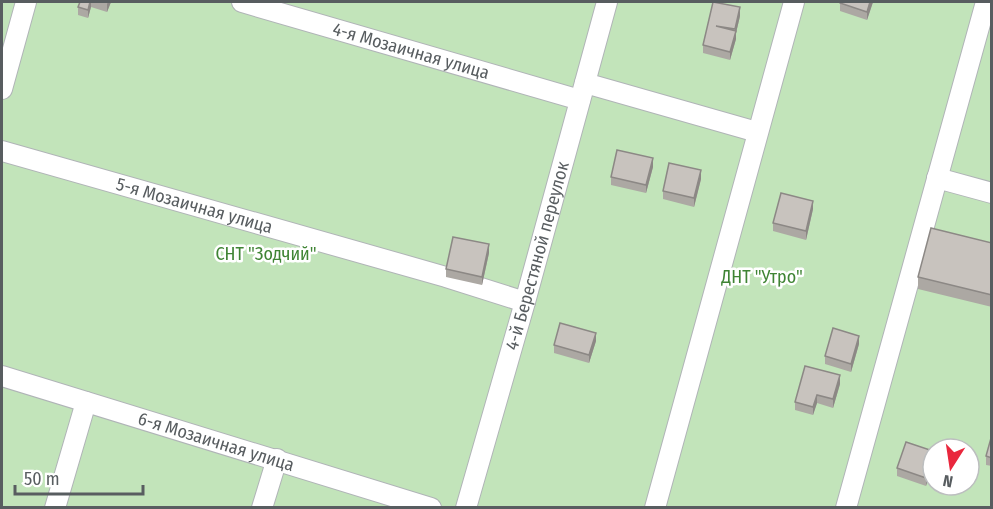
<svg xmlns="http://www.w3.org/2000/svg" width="993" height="509" font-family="'Fira Sans Condensed',sans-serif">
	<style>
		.green { fill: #c2e4ba; fill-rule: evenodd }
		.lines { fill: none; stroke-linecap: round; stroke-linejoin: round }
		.minor-casing { stroke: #b0b4b7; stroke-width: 22 }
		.minor { stroke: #fff; stroke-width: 20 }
		.wall { fill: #aca8a3 }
		.shaded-wall { fill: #8c8885 }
		.building { fill: #c8c3be; stroke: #8c8885; stroke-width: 1.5 }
		.labels { text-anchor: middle; stroke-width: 5; stroke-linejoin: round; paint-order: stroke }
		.street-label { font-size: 18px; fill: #585d60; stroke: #fff }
		.park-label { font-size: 18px; fill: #3f8434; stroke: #fff }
	</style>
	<rect width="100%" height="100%" fill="#ece6df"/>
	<path class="green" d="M 2,2 L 991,2 L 991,507 L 2,507 ZM 933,449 L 969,449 L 969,485 L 933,485 Z"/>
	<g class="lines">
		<defs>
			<g id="minor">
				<path id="s1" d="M 242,2 L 580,100"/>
				<path d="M 585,83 L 757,132"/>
				<path d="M 2,89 L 26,2"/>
				<path id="s2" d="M 2,151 L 446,277 L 525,302"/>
				<path d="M 937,178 L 992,193"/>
				<path id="s3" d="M 2,376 L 431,508"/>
				<path d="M 55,508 L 86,402"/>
				<path d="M 262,508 L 277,459"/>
				<path id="s4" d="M 466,508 L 525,302 L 607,2"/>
				<path d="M 655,508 L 794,2"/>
				<path d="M 846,508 L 986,2"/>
			</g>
		</defs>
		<use href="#minor" class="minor-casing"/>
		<use href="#minor" class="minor"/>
	</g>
	<path class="wall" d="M 80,2 L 111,2 L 107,12 L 91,7 L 88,18 L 78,15 L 78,7 Z
		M 873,2 L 867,20 L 840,11 L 840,3 Z
		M 740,16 L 736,33 L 736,39 L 730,60 L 703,53 L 703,45 Z
		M 653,167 L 646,193 L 611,185 L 611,177 Z
		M 701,179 L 694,207 L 663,199 L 663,191 Z
		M 813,209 L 806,240 L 773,231 L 773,223 Z
		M 992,243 L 992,307 L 918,289 L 918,277 Z
		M 489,253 L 482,285 L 446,277 L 446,269 Z
		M 596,341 L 589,363 L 554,353 L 554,345 Z
		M 859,344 L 851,372 L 825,364 L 825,356 Z
		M 840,384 L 833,408 L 817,403 L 813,415 L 795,410 L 795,402 Z
		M 992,438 L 992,466 L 986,465 L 986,456 Z
		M 933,451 L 926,486 L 897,476 L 897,468 Z"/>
	<path class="shaded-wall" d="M 90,2 L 91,2 L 91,7 L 88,18 L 88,10 Z
		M 108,2 L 111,2 L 107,12 L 107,4 Z
		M 870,2 L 873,2 L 867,20 L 867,12 Z
		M 740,7 L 740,16 L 736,33 L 736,39 L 730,60 L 730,52 L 735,35 L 735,29 Z
		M 653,158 L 653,167 L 646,193 L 646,185 Z
		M 701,170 L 701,179 L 694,207 L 694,198 Z
		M 813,201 L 813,209 L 806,240 L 806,231 Z
		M 489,244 L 489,253 L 482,285 L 482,277 Z
		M 596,333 L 596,341 L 589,363 L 589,355 Z
		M 859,336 L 859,344 L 851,372 L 851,364 Z
		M 840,375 L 840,384 L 833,408 L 833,399 Z
		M 817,395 L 817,403 L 813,415 L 813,407 Z
		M 933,455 L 933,464 L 926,486 L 926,478 Z"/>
	<path class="building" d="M 80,2 L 90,2 L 88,10 L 78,7 Z
		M 713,2 L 740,7 L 735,29 L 716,26 L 736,31 L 730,52 L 703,45 Z
		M 840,2 L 870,2 L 867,12 L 840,3 Z
		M 617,150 L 653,158 L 646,185 L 611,177 Z
		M 669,163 L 701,170 L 694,198 L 663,191 Z
		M 781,193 L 813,201 L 806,231 L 773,223 Z
		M 931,228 L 992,243 L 992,295 L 918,277 Z
		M 453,237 L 489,244 L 482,277 L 446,269 Z
		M 560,323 L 596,333 L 589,355 L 554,345 Z
		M 833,328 L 859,336 L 851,364 L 825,356 Z
		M 805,366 L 840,375 L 833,399 L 817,395 L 813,407 L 795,402 Z
		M 991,438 L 992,438 L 992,458 L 986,456 Z
		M 906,442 L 933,451 L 933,455 L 926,478 L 897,468 Z"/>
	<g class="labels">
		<g class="street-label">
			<text dy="6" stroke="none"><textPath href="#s1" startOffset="176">4-я Мозаичная улица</textPath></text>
			<text dy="6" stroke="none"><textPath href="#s2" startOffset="200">5-я Мозаичная улица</textPath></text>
			<text dy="6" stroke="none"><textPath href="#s4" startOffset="262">4-й Берестяной переулок</textPath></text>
			<text dy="6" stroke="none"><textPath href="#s3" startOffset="224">6-я Мозаичная улица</textPath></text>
		</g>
		<g class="park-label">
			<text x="266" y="260">СНТ "Зодчий"</text>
			<text x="762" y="283">ДНТ "Утро"</text>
		</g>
	</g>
	<rect width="993" height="509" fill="none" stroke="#585d60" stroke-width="6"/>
	<g transform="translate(951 467) rotate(192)"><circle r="28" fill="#ffffff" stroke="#bcbebf" stroke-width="1.5"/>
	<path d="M0-4.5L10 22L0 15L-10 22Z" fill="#e9273d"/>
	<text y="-9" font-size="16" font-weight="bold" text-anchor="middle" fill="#585d60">N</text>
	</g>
	<path d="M15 485v9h128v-9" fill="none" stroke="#585d60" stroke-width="3"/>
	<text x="24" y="485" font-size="18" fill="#585d60" stroke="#ffffff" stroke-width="4.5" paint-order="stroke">50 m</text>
</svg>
